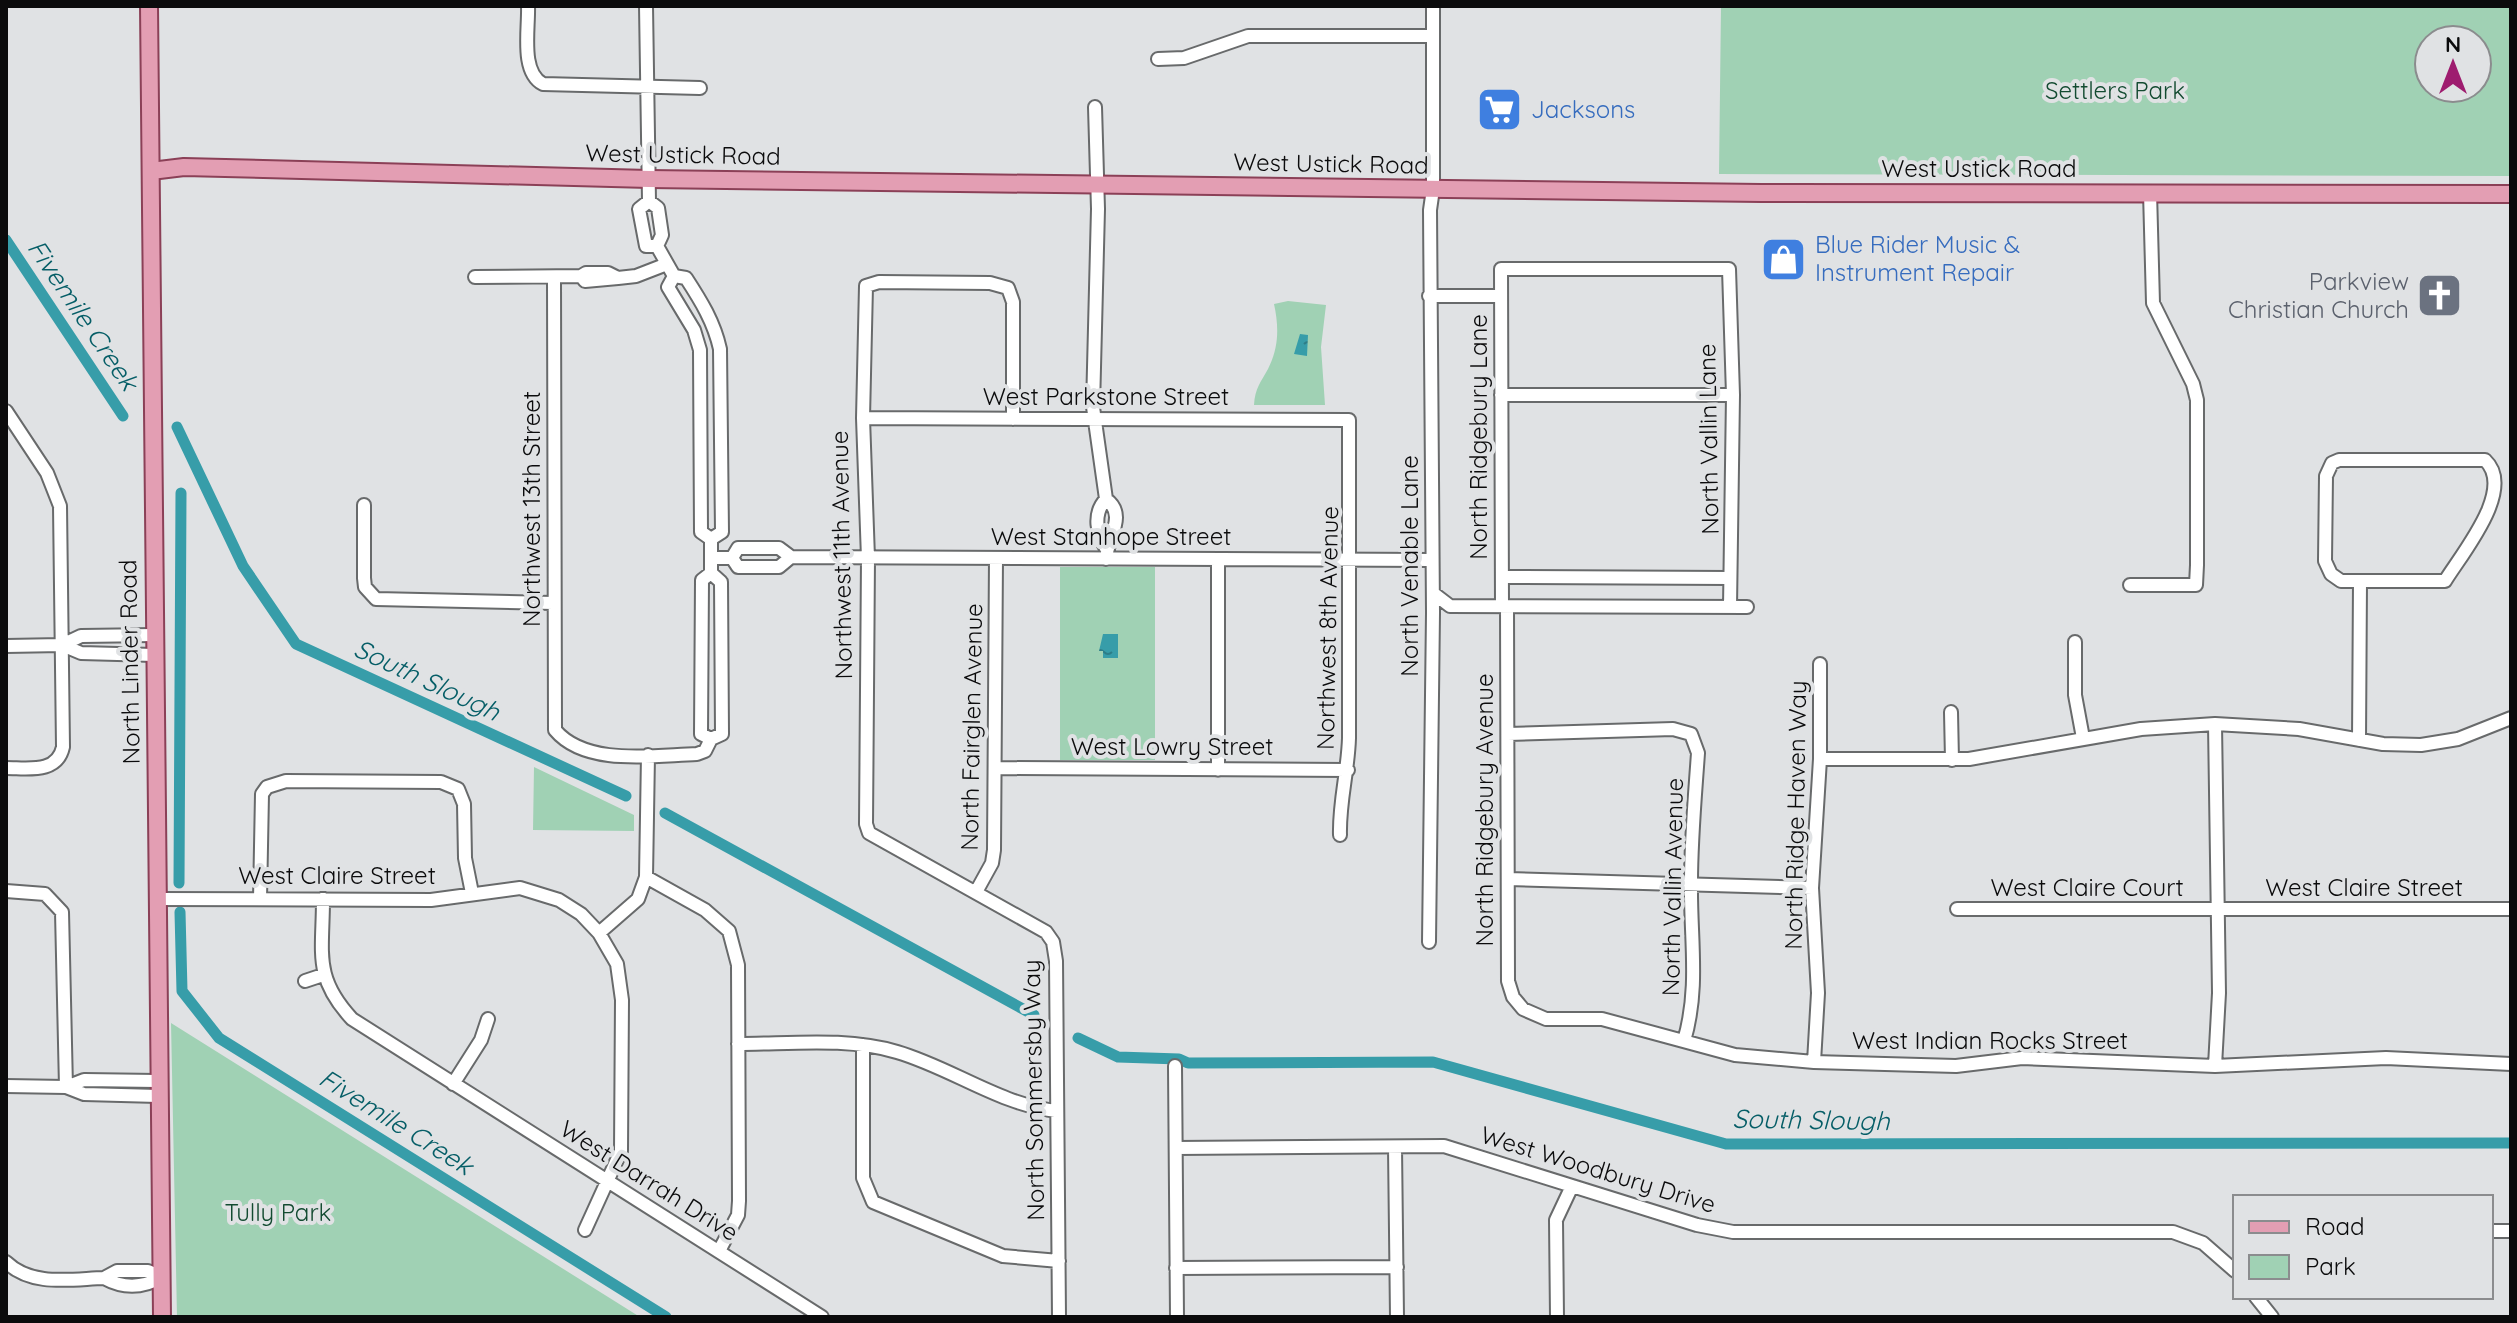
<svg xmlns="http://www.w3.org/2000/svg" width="2517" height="1323" font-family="Quicksand,sans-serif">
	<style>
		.green { fill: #a0d1b4; fill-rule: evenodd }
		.water { fill: url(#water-ripples) }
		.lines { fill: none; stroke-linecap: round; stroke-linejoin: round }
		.canal { stroke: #379da9; stroke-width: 11 }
		.minor-casing { stroke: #686a6b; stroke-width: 16 }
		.major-casing { stroke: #8b4057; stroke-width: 20 }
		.minor { stroke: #fff; stroke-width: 12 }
		.major { stroke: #e39eb3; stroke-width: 16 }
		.labels { text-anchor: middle; stroke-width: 8; stroke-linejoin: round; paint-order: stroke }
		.park-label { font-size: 24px; fill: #134b31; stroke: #e0e2e4 }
		.shop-label { font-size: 24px; fill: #366cbe; stroke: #e0e2e4; text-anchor: start }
		.street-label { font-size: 24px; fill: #0b0b0c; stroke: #e0e2e4 }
		.worship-label { font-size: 24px; fill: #5b616d; stroke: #e0e2e4; text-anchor: end }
		.water-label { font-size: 26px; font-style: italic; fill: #065e67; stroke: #e0e2e4 }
	</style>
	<defs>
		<pattern id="water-ripples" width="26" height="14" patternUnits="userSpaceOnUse" patternTransform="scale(2)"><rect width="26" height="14" fill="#379da9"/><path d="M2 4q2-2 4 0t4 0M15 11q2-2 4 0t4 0" fill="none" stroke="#2d7e88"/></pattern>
	</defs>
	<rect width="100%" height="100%" fill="#e0e2e4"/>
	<path class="green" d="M 1721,6 L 2511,6 L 2511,176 L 1719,174 ZM 2429,40 L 2477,40 L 2477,88 L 2429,88 Z
		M 1288,301 L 1326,305 L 1321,347 L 1325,405 L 1254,405 C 1255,388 1261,382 1268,369 C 1279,347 1279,327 1274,304 Z
		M 1060,567 L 1155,567 L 1155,760 L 1060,760 Z
		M 534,767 L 634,815 L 634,831 L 533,830 Z
		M 171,1023 L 640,1317 L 177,1317 Z"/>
	<path class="water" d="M 1300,334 L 1308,335 L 1307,356 L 1294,354 Z
		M 1103,634 L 1118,634 L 1118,658 L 1103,658 L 1103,651 L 1099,651 Z"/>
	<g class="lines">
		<path class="canal" d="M 6,240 L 123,416
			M 177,427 L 243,566 L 296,644 L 626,796
			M 665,813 L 1034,1015
			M 179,883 L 181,493
			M 180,912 L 182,991 L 219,1038 L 666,1317
			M 1078,1038 L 1118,1057 L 1179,1059 L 1188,1063 L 1433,1062 L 1726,1144 L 2511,1143"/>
		<defs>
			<path id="minor" d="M 528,6 C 529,29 520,72 543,84 L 700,88
				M 646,6 L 649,201
				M 1158,59 L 1184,58 L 1248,36 L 1433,36
				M 1095,107 L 1098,209 L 1093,407 L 1106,499 C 1128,515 1107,538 1106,559
				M 649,201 L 658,208 L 662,235 L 657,246 L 674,276
				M 649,201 L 639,209 L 646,246 L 657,246
				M 586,273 L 608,273 L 618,278 L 585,281 L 581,276 Z
				M 674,276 L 668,287 L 694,330 L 700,350 L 701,532 L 711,539 L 711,573
				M 674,276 L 686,278 C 701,301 714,322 720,349 L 722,532 L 711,539
				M 475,277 L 581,276
				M 554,277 L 555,730 C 586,767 655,755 697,754 L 705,751 L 711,739
				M 618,278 L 636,276 L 667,264
				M 1429,296 L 1501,296
				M 1501,395 L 1733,395
				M 6,411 L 47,473 L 60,506 L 63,747 C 57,774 28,768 6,768
				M 863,418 L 1349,420 L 1349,738 C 1348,772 1339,802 1340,835
				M 1013,419 L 1013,302 L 1008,288 L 990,283 L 879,282 L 866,286 L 863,418 L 868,558 L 866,824 L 869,833 L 1046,932 L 1053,942 L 1056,961 L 1059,1317
				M 2339,460 L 2485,460 C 2516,489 2463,552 2445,581 L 2341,581 L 2331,574 L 2325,561 L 2326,476 L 2332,463 Z
				M 1106,499 C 1092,514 1097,535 1107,550
				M 364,505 L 364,578 L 365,587 L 376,599 L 553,603
				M 791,557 L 1432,560
				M 711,558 L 732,558 L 738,567 L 779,567 L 791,557 L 779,548 L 738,548 L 732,558
				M 1218,559 L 1218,770
				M 711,573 L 721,582 L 722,734 L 711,739 L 701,734 L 702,580 Z
				M 1502,577 L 1730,578
				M 2130,585 L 2196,585 L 2197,565 L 2197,400 L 2193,384 L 2153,303 L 2150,192
				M 1433,593 L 1450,606 L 1747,607
				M 1502,606 L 1501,269 L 1729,269 L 1733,395 L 1730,607
				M 1507,606 L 1508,981 L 1513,997 L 1523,1009 L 1546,1019 L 1602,1019 L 1735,1055 L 1814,1062 L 1956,1066 L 2022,1058 L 2215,1066 L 2386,1058 L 2511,1064
				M 2075,642 L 2075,695 L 2083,738
				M 6,646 L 62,645
				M 154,655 L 81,653 L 62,645 L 81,636 L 154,635
				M 1951,712 L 1952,760
				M 1508,734 L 1673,729 L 1691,734 L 1698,753 C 1695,796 1691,839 1691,882 C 1690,937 1700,987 1684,1041
				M 2359,740 L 2360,582
				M 1820,759 L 1969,759 L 2141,729 L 2215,724 L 2299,729 L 2383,744 L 2421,745 L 2458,739 L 2511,718
				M 995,768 L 1348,770
				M 646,877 L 705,910 L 729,931 L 738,965 L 739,1201 L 738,1215 L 719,1251
				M 1508,879 L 1812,888
				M 6,891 L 45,894 L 62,912 L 66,1087 L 6,1086
				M 976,892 L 992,863 L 994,850 L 996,558
				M 156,899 L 431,900 L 520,888 L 559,900 L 581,914 L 599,933 L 617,964 L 622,1000 L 621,1151 L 585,1230
				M 260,899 L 262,794 L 267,787 L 286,781 L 441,782 L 458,789 L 464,804 L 465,858 L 472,893
				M 323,899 C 323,953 313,977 352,1019 L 822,1317
				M 1957,909 L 2511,909
				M 599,933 L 638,899 L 646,877 L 648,755
				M 1429,942 L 1433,613 L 1430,210 L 1433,189 L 1433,6
				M 305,981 L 323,975
				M 738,1044 C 790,1044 847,1037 897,1052 C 952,1068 1000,1105 1057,1111
				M 863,1045 L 863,1178 L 873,1202 L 1003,1256 L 1059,1261
				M 1814,1062 L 1818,993 L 1812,888 L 1820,759 L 1820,664
				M 1175,1066 L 1177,1317
				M 2215,1066 L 2219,993 L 2215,724
				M 157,1081 L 84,1080 L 66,1087 L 84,1094 L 158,1096
				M 453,1084 L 481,1040 L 488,1019
				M 1395,1147 L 1397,1317
				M 1176,1148 L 1444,1146 L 1697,1225 L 1733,1232 L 2173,1232 L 2203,1243 L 2235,1271
				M 2491,1231 L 2511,1231
				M 6,1262 C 32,1287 71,1279 104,1278
				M 1176,1268 L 1397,1267
				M 117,1271 L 148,1271 L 162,1277 C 143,1288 124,1289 104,1278 Z
				M 2256,1297 L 2272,1317
				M 1557,1317 L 1556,1220 L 1572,1186"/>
			<path id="major" d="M 149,6 L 162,1317
				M 151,171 L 184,167 L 649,179 L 1761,193 L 2511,194"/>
		</defs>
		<use href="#minor" class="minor-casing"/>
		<use href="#major" class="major-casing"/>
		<use href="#minor" class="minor"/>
		<use href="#major" class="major"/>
	</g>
	<defs>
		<symbol id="supermarket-square" viewBox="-11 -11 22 22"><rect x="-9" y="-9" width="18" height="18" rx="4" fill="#3f7fe0" stroke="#e0e2e4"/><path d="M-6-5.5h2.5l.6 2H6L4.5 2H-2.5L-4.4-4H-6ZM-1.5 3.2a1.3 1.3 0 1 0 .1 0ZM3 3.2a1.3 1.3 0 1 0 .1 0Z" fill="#fff"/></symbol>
		<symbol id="shop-square" viewBox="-11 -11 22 22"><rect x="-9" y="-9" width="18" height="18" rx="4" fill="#3f7fe0" stroke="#e0e2e4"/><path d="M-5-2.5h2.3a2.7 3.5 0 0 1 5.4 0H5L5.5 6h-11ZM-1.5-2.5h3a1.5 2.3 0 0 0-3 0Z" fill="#fff"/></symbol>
		<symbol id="church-square" viewBox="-11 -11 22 22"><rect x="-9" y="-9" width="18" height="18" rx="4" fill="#6b7280" stroke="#e0e2e4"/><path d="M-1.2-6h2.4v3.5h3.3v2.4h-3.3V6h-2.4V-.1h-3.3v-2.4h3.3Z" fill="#fff"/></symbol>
	</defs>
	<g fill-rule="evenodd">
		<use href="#supermarket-square" x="1474" y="84" width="51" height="51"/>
		<use href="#shop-square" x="1758" y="234" width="51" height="51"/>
		<use href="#church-square" x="2414" y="270" width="51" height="51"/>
	</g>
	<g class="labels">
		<g class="park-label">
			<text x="2115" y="99">Settlers Park</text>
			<text x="278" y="1221">Tully Park</text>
		</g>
		<g class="shop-label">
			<text x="1531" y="118">Jacksons</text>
			<text x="1815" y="253">Blue Rider Music &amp;<tspan x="1815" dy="28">Instrument Repair</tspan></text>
		</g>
		<g class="street-label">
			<text transform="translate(683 155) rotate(1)" y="8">West Ustick Road</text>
			<text transform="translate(1331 164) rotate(1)" y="8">West Ustick Road</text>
			<text x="1979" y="177">West Ustick Road</text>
			<text x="1106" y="405">West Parkstone Street</text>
			<text transform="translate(1479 437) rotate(-90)" y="8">North Ridgebury Lane</text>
			<text transform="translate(1709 439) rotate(-91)" y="8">North Vallin Lane</text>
			<text transform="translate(532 509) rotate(-90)" y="8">Northwest 13th Street</text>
			<text x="1111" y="545">West Stanhope Street</text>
			<text transform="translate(842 555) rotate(-91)" y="8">Northwest 11th Avenue</text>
			<text transform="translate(1410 566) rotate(-90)" y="8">North Venable Lane</text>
			<text transform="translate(1328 628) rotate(-89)" y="8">Northwest 8th Avenue</text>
			<text transform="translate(130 662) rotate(-91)" y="8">North Linder Road</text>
			<text transform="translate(972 727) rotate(-89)" y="8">North Fairglen Avenue</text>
			<text x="1172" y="755">West Lowry Street</text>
			<text transform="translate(1485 810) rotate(-90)" y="8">North Ridgebury Avenue</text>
			<text transform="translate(1796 815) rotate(-89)" y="8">North Ridge Haven Way</text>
			<text x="337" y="884">West Claire Street</text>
			<text transform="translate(1673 887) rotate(-89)" y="8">North Vallin Avenue</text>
			<text x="2087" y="896">West Claire Court</text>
			<text x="2364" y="896">West Claire Street</text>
			<text x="1990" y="1049">West Indian Rocks Street</text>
			<text transform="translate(1034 1090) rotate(-91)" y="8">North Sommersby Way</text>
			<text transform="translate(1598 1170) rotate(17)" y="8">West Woodbury Drive</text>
			<text transform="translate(649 1181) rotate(32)" y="8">West Darrah Drive</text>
		</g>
		<g class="worship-label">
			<text x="2409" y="290">Parkview<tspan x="2409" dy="28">Christian Church</tspan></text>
		</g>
		<g class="water-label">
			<text transform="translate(83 315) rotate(56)" y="9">Fivemile Creek</text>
			<text transform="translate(427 680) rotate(25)" y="9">South Slough</text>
			<text transform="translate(1811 1120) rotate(1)" y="9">South Slough</text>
			<text transform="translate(396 1122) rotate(32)" y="9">Fivemile Creek</text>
		</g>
	</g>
	<rect width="2517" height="1323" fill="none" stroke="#0b0b0c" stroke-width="16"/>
	<rect x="2233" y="1195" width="260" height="104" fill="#e0e2e4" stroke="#8b8c8e" stroke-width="2"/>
	<rect x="2249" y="1221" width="40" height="12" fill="#e39eb3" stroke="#8b8c8e" stroke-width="2"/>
	<text x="2305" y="1235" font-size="24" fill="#0b0b0c">Road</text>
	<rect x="2249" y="1255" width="40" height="24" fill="#a0d1b4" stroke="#8b8c8e" stroke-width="2"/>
	<text x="2305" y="1275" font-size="24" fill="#0b0b0c">Park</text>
	<g transform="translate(2453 64)"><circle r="38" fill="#e0e2e4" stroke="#8b8c8e" stroke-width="2"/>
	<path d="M0-6L14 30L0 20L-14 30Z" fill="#9e1c6f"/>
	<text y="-12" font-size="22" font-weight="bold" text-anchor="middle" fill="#0b0b0c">N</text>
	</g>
</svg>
